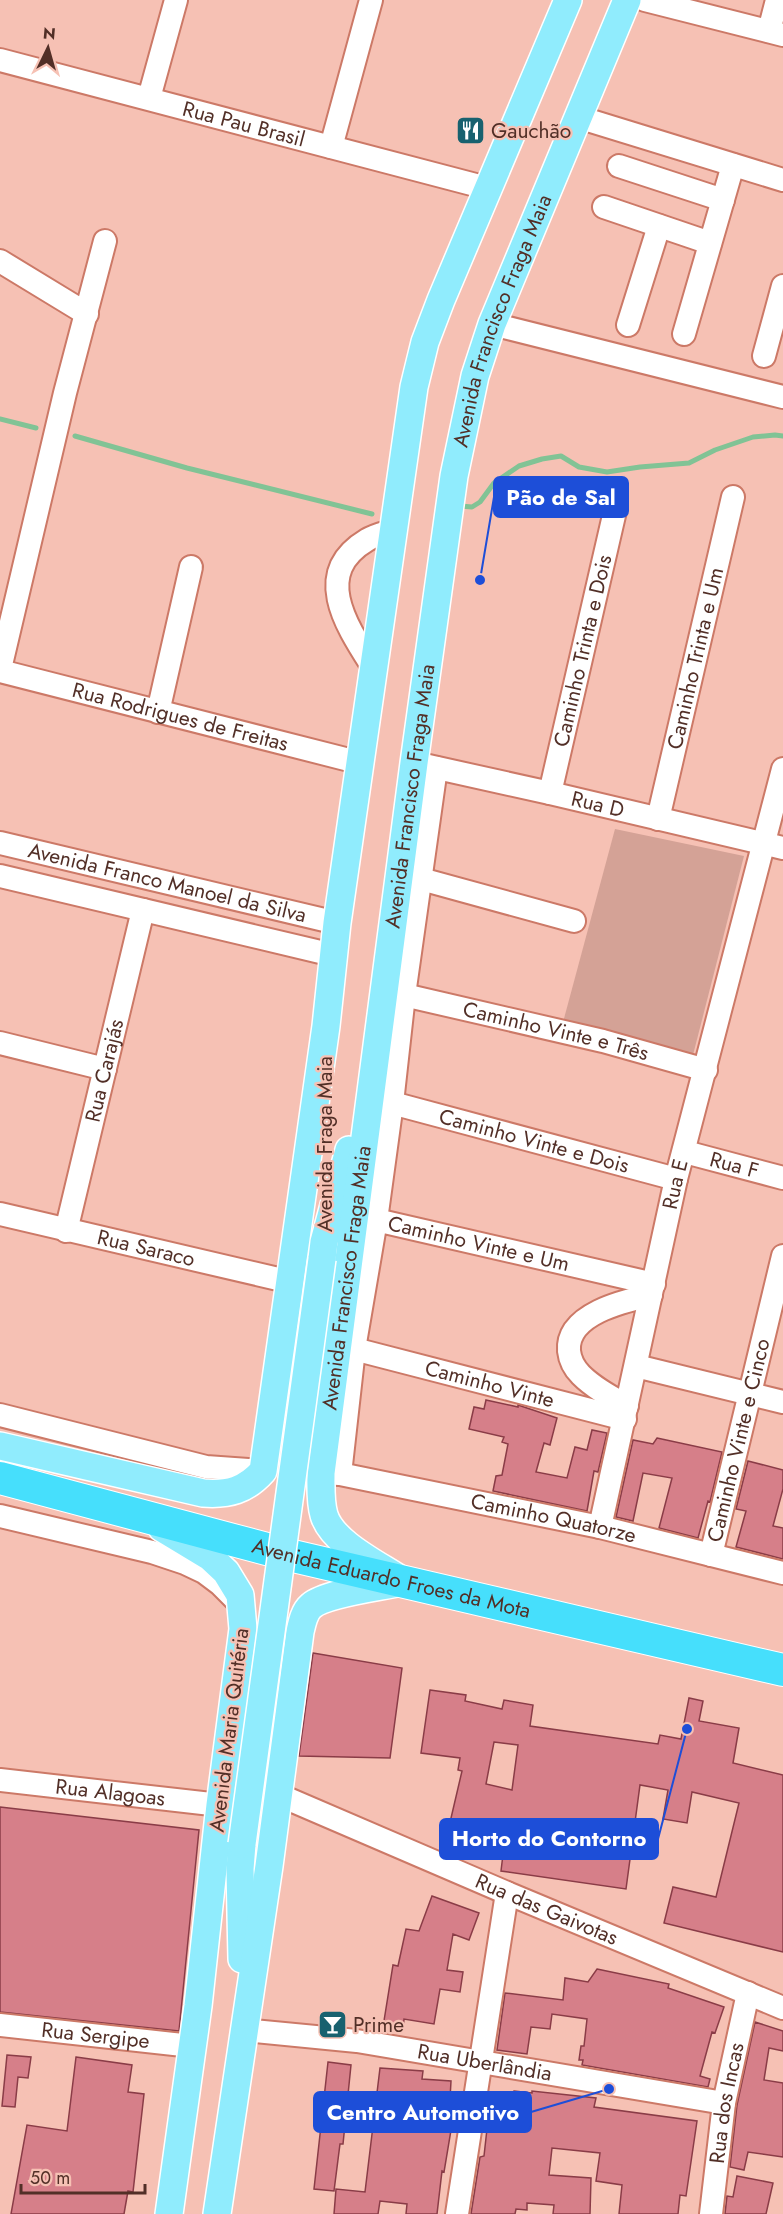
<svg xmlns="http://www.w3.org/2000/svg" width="783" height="2214" font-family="Jost,sans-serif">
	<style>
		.green { fill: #d4a296 }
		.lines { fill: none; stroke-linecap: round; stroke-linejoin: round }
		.stream { stroke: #81c395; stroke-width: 5 }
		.building { fill: #d67f89; stroke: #8a3c47; stroke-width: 1.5; fill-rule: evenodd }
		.minor-casing { stroke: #cc7967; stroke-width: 26 }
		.major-casing { stroke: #fff; stroke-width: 30 }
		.highway-casing { stroke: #fff; stroke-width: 34 }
		.minor { stroke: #fff; stroke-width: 22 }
		.major { stroke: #90ecfd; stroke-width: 27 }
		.highway { stroke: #46dffc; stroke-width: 32 }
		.major-bridge-casing { stroke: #fff; stroke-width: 30; stroke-linecap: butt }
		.major-bridge { stroke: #90ecfd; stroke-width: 27 }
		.labels { text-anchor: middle; stroke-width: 4.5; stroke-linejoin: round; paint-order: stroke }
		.street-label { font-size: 21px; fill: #522f27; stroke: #f6c1b4 }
		.poi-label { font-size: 21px; fill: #522f27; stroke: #f6c1b4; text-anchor: start }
		.leader { fill: none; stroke: #1d4ed8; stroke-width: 2 }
		.callout-dot { fill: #1d4ed8; stroke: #f6c1b4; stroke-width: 2 }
		.callout { fill: #1d4ed8; stroke: #1d4ed8; stroke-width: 2 }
		.callout-label { font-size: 22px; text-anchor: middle; font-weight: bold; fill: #fff }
	</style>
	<rect width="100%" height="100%" fill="#f6c1b4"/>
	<path class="green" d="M 615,829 L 744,856 L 693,1055 L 562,1026 Z"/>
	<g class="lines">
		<path class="stream" d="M 0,419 L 36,428
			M 75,436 L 187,468 L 372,514
			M 460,506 L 472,507 L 480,502 L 494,483 L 519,466 L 542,459 L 561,456 L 579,467 L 607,472 L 640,467 L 689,463 L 715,450 L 753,437 L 775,435 L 783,436"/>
	</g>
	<path class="building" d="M 486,1400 L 518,1407 L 518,1405 L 557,1418 L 550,1445 L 544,1443 L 536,1472 L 567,1478 L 575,1447 L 587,1450 L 592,1430 L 607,1433 L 598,1472 L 594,1471 L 587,1511 L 493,1491 L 496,1476 L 502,1475 L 508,1444 L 502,1442 L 504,1437 L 469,1429 L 474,1407 L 484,1409 Z
		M 657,1438 L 722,1452 L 710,1502 L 708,1501 L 698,1538 L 659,1528 L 672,1478 L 643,1473 L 633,1521 L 616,1517 L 633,1440 L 653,1444 Z
		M 748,1461 L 783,1470 L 783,1489 L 773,1526 L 783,1528 L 783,1559 L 736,1547 L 746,1511 L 736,1509 Z
		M 313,1653 L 402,1668 L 390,1758 L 299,1756 Z
		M 430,1690 L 466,1695 L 465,1701 L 502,1709 L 504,1700 L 533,1705 L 530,1726 L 658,1744 L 660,1735 L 681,1739 L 689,1698 L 703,1701 L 699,1721 L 739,1728 L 733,1763 L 783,1775 L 783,1952 L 664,1923 L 673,1887 L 716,1897 L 739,1803 L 692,1792 L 687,1823 L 663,1819 L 668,1790 L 640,1785 L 626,1889 L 501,1871 L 505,1838 L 465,1829 L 464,1834 L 448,1831 L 462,1771 L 458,1770 L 460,1758 L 421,1753 ZM 494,1742 L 518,1745 L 512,1790 L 486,1784 Z
		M 0,1807 L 199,1830 L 179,2031 L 0,2012 Z
		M 432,1896 L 479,1913 L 469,1940 L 453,1934 L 447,1970 L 463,1972 L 460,1992 L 440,1989 L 434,2024 L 404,2019 L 403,2030 L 383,2027 L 393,1965 L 398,1966 L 406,1929 L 419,1931 Z
		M 597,1969 L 669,1984 L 668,1988 L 724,2007 L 715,2033 L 712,2032 L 700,2076 L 710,2079 L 708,2087 L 582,2065 L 583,2060 L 579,2060 L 581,2046 L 584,2046 L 587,2019 L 552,2014 L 550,2029 L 531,2027 L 527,2054 L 497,2050 L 505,1993 L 563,2000 L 565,1978 L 588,1982 Z
		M 755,2022 L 783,2031 L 783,2051 L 769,2048 L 764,2080 L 783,2083 L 783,2157 L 748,2152 L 744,2170 L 730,2167 L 737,2105 Z
		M 7,2055 L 31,2057 L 28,2078 L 18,2077 L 15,2107 L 2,2106 Z
		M 76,2057 L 132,2065 L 128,2092 L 144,2094 L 133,2192 L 128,2191 L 124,2214 L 11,2214 L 27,2125 L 67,2131 Z
		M 328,2062 L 351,2065 L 343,2144 L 340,2144 L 334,2191 L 314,2189 Z
		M 380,2068 L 423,2071 L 422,2079 L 451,2081 L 449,2117 L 453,2118 L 444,2172 L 442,2171 L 437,2214 L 406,2214 L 407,2204 L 380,2201 L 378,2214 L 334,2214 L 336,2189 L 365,2192 Z
		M 514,2091 L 532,2093 L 532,2091 L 596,2098 L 594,2107 L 697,2121 L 686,2196 L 680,2195 L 678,2214 L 619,2214 L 622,2185 L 596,2181 L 600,2153 L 552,2148 L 549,2175 L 591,2178 L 590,2214 L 553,2214 L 554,2205 L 527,2203 L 527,2210 L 516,2209 L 515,2214 L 471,2214 L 480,2157 L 484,2156 L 488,2120 L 491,2121 L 493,2104 L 512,2106 Z
		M 737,2176 L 773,2183 L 766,2214 L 725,2214 L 727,2196 L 733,2197 Z"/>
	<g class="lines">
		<defs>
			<g id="minor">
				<path d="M 645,0 L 783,35"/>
				<path d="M 769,31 L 777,0"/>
				<path id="s1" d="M 0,60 L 487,188"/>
				<path d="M 149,98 L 176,0"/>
				<path d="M 578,117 L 783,180"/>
				<path d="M 331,147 L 371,0"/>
				<path d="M 619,166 L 723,200"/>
				<path d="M 604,207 L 710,243"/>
				<path d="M 0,261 L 87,314"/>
				<path d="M 492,324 L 783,397"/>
				<path d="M 628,325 L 659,226"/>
				<path d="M 684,334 L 733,165"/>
				<path d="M 764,356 L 783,286"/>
				<path d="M 0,669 L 65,393 L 105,241"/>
				<path d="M 374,669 C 348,628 310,574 367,540 C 375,535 385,533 394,530"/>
				<path id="s2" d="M 0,671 L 361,763"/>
				<path d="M 158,712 L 191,567"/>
				<path id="s3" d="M 424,765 L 550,793 L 783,848"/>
				<path id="s4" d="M 550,793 L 615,511"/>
				<path id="s5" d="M 658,819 L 733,497"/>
				<path id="s6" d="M 0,843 L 337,923"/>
				<path d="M 0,876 L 333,955"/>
				<path d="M 421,879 L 574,921"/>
				<path id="s7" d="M 404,995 L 603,1041 L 706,1070"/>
				<path d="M 0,1043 L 105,1069"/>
				<path id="s8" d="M 392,1103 L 676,1179"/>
				<path id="s9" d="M 685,1152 L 783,1178"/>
				<path id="s10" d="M 0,1214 L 291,1282"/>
				<path d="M 376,1220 L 392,1103 L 404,995 L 436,768"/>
				<path id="s11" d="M 66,1231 L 143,910"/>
				<path id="s12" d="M 354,1349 L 625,1419"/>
				<path d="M 636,1366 L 783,1402"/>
				<path d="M 627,1406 C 611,1397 594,1388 581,1375 C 574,1368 570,1360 569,1351 C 566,1314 624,1301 651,1295"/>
				<path d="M 0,1415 L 206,1467 L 263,1471"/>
				<path id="s13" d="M 324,1473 L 340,1474 L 600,1527 L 783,1573"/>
				<path id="s14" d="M 340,1474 L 354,1349 L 376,1220 L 654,1284"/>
				<path d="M 0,1516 L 152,1552 L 185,1563 L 204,1572 L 220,1584 L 235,1599"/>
				<path id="s15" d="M 600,1527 L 676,1179 L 783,769"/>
				<path id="s16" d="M 711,1555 L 783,1256"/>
				<path id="s17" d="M 0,1780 L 220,1805"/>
				<path id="s18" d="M 279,1795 L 507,1893 L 783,2008"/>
				<path id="s19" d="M 0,2025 L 192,2046"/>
				<path id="s20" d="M 244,2030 L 357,2041 L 724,2103"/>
				<path d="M 457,2214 L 507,1893"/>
				<path id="s21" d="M 711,2214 L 724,2103 L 748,1993"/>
			</g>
			<g id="major">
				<path d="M 322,1259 L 324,1242 L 349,1150"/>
				<path d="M 0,1446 L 203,1493 C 229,1495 246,1490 263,1471 L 326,1026 L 337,923 L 414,387 L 425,342 L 441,300 L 568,0"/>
				<path d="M 162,1528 L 210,1557 L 226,1572 L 240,1595 L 243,1629 L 220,1805 L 198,2006 L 169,2214"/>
				<path id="s22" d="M 398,1578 C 375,1563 332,1542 324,1515 C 320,1501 321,1487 321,1473 L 414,763 L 454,476 L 475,376 L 492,324 L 627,0"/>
				<path d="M 242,1959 L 240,1869 L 242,1844"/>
				<path d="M 217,2214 L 269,1866 L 300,1632 C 302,1623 304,1612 311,1606 C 326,1593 381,1587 402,1582"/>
			</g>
			<g id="highway">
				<path id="s23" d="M 0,1478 L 293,1556 L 783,1670"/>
			</g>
		</defs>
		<use href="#minor" class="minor-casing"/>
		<use href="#major" class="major-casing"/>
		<use href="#highway" class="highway-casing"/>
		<use href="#minor" class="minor"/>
		<use href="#major" class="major"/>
		<use href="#highway" class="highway"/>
		<defs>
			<path id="major-bridge" d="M 242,1844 L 322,1259"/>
		</defs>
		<use href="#major-bridge" class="major-bridge-casing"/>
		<use href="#major-bridge" class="major-bridge"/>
	</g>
	<defs>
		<symbol id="restaurant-square" viewBox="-11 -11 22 22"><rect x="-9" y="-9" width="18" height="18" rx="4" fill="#18616f" stroke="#f6c1b4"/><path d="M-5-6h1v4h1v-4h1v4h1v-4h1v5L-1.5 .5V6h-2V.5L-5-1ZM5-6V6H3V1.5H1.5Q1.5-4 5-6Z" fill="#fff"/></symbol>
		<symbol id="bar-square" viewBox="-11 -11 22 22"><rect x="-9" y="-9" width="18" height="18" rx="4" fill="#18616f" stroke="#f6c1b4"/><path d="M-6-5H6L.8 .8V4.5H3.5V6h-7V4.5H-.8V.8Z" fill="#fff"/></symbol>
	</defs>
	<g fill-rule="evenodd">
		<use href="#restaurant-square" x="454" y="114" width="33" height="33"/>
		<use href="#bar-square" x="316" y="2008" width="33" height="33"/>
	</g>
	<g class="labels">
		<g class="street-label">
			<text dy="7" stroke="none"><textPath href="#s1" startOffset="252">Rua Pau Brasil</textPath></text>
			<text dy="7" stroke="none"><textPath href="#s22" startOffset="1310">Avenida Francisco Fraga Maia</textPath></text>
			<text dy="7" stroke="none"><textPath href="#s4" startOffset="146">Caminho Trinta e Dois</textPath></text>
			<text dy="7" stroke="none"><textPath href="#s5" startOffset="165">Caminho Trinta e Um</textPath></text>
			<text dy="7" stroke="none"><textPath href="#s2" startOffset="186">Rua Rodrigues de Freitas</textPath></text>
			<text dy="7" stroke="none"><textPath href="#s22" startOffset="824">Avenida Francisco Fraga Maia</textPath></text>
			<text dy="7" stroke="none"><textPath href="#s3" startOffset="178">Rua D</textPath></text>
			<text dy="7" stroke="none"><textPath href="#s6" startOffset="172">Avenida Franco Manoel da Silva</textPath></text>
			<text dy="7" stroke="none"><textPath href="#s7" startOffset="156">Caminho Vinte e Três</textPath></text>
			<text dy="7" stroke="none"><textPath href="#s11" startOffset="165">Rua Carajás</textPath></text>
			<text dy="7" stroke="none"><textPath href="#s8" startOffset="147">Caminho Vinte e Dois</textPath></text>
			<text transform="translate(325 1144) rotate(-90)" y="7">Avenida Fraga Maia</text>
			<text dy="7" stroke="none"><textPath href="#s9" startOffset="51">Rua F</textPath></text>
			<text dy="7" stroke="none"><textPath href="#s15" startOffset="351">Rua E</textPath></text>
			<text dy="7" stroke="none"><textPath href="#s14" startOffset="362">Caminho Vinte e Um</textPath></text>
			<text dy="7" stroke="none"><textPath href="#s10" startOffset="150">Rua Saraco</textPath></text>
			<text dy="7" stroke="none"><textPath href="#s22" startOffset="338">Avenida Francisco Fraga Maia</textPath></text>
			<text dy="7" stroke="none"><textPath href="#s12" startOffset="140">Caminho Vinte</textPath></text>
			<text dy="7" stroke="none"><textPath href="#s16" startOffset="118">Caminho Vinte e Cinco</textPath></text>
			<text dy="7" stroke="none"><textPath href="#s13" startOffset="234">Caminho Quatorze</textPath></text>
			<text dy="7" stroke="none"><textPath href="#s23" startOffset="404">Avenida Eduardo Froes da Mota</textPath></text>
			<text transform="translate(229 1730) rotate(-83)" y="7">Avenida Maria Quitéria</text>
			<text dy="7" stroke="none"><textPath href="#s17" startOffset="111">Rua Alagoas</textPath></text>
			<text dy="7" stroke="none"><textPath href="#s18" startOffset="291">Rua das Gaivotas</textPath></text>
			<text dy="7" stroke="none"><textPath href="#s19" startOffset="96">Rua Sergipe</textPath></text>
			<text dy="7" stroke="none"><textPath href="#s20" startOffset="243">Rua Uberlândia</textPath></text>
			<text dy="7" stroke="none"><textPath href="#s21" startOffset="112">Rua dos Incas</textPath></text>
		</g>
		<g class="poi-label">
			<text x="491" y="138">Gauchão</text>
			<text x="353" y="2032">Prime</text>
		</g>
	</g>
	<path class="leader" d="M480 580L494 497M687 1729L658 1839M609 2089L531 2112"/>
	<g class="callout-dot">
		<circle cx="480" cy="580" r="6"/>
		<circle cx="687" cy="1729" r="6"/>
		<circle cx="609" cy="2089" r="6"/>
	</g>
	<g class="callout">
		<rect x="494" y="477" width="134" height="40" rx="6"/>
		<rect x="440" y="1819" width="218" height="40" rx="6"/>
		<rect x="314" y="2092" width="217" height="40" rx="6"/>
	</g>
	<g class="callout-label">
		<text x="561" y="505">Pão de Sal</text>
		<text x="549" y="1846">Horto do Contorno</text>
		<text x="423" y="2120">Centro Automotivo</text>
	</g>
	<g transform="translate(48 48) rotate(5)" stroke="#f6c1b4" stroke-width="4.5" paint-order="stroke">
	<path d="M0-4.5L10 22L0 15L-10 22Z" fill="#522f27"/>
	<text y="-9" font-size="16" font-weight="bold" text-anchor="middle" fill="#522f27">N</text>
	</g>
	<path d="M21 2184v9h124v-9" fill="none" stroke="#522f27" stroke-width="3"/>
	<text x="30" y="2184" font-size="18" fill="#522f27" stroke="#f6c1b4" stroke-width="4.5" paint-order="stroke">50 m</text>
</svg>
